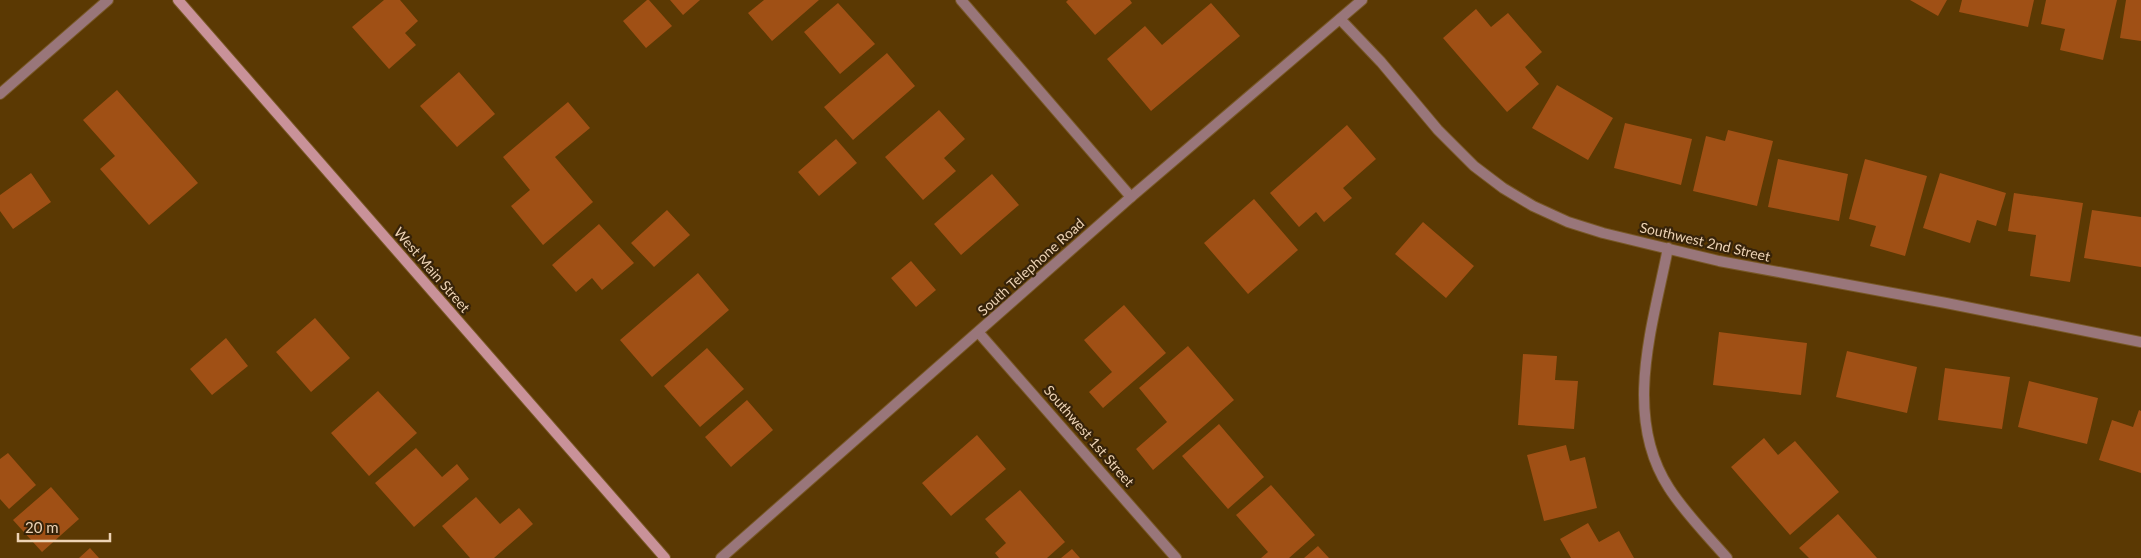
<svg xmlns="http://www.w3.org/2000/svg" width="2141" height="558" font-family="Lato,sans-serif">
	<style>
		.building { fill: #a05015 }
		.lines { fill: none; stroke-linecap: round; stroke-linejoin: round }
		.minor-casing { stroke: #785827; stroke-width: 12 }
		.tertiary-casing { stroke: #785827; stroke-width: 12 }
		.secondary-casing { stroke: #785827; stroke-width: 12 }
		.minor { stroke: #99767a; stroke-width: 10 }
		.tertiary { stroke: #99767a; stroke-width: 10 }
		.secondary { stroke: #c99299; stroke-width: 10 }
		.labels { text-anchor: middle; stroke-width: 4.5; stroke-linejoin: round; paint-order: stroke }
		.street-label { font-size: 14px; fill: #edd3b5; stroke: #372309 }
	</style>
	<rect width="100%" height="100%" fill="#5b3903"/>
	<path class="building" d="M 384,0 L 400,0 L 418,21 L 405,33 L 416,45 L 389,69 L 352,27 Z
		M 647,0 L 649,0 L 672,26 L 646,48 L 623,21 Z
		M 670,0 L 700,0 L 683,15 Z
		M 764,0 L 819,0 L 772,41 L 748,13 Z
		M 1068,0 L 1130,0 L 1132,3 L 1095,35 L 1066,2 Z
		M 1910,0 L 1947,0 L 1938,16 Z
		M 1962,0 L 2034,0 L 2028,27 L 1959,12 Z
		M 2046,0 L 2117,0 L 2103,60 L 2060,50 L 2065,29 L 2041,24 Z
		M 2126,0 L 2141,0 L 2141,41 L 2120,38 Z
		M 838,3 L 875,44 L 840,74 L 804,32 Z
		M 1211,3 L 1240,36 L 1151,111 L 1107,59 L 1145,26 L 1162,45 Z
		M 1476,9 L 1491,27 L 1508,13 L 1542,52 L 1525,67 L 1539,84 L 1507,112 L 1443,38 Z
		M 887,53 L 915,86 L 853,140 L 824,107 Z
		M 459,72 L 495,114 L 457,147 L 420,106 Z
		M 1557,85 L 1613,118 L 1588,160 L 1532,128 Z
		M 117,90 L 198,183 L 149,225 L 100,169 L 115,156 L 83,120 Z
		M 568,102 L 590,128 L 555,157 L 593,202 L 543,245 L 511,206 L 530,190 L 503,157 Z
		M 939,110 L 965,139 L 944,158 L 956,171 L 923,200 L 885,157 Z
		M 1625,123 L 1692,139 L 1681,185 L 1614,168 Z
		M 1347,125 L 1376,159 L 1343,188 L 1352,198 L 1324,222 L 1316,212 L 1299,227 L 1270,193 Z
		M 1728,130 L 1773,141 L 1757,206 L 1693,191 L 1706,136 L 1725,141 Z
		M 836,139 L 857,163 L 819,196 L 798,172 Z
		M 1778,159 L 1848,174 L 1839,221 L 1768,207 Z
		M 1865,159 L 1927,176 L 1905,256 L 1870,246 L 1876,226 L 1849,219 Z
		M 31,173 L 51,202 L 13,229 L 0,211 L 0,195 Z
		M 1940,173 L 2006,193 L 1996,226 L 1977,220 L 1970,243 L 1923,228 Z
		M 992,174 L 1019,205 L 961,255 L 934,224 Z
		M 2014,193 L 2083,203 L 2070,282 L 2030,276 L 2036,235 L 2008,231 Z
		M 1254,199 L 1298,250 L 1248,294 L 1204,243 Z
		M 667,210 L 690,235 L 654,267 L 631,243 Z
		M 2092,210 L 2141,217 L 2141,267 L 2084,258 Z
		M 1423,222 L 1474,266 L 1446,298 L 1395,254 Z
		M 599,224 L 634,263 L 602,290 L 592,278 L 576,292 L 552,265 Z
		M 911,261 L 936,290 L 916,307 L 891,278 Z
		M 698,273 L 729,310 L 652,377 L 620,340 Z
		M 1124,305 L 1166,353 L 1103,408 L 1089,392 L 1112,372 L 1084,340 Z
		M 315,318 L 350,358 L 311,392 L 276,352 Z
		M 1719,332 L 1807,343 L 1801,395 L 1713,385 Z
		M 226,338 L 248,366 L 212,395 L 190,369 Z
		M 1188,346 L 1234,400 L 1153,470 L 1136,449 L 1167,422 L 1139,388 Z
		M 707,348 L 744,389 L 700,427 L 664,386 Z
		M 1847,351 L 1917,367 L 1907,413 L 1836,397 Z
		M 1523,354 L 1557,356 L 1555,380 L 1578,381 L 1574,429 L 1518,425 Z
		M 1945,368 L 2010,377 L 2002,429 L 1938,420 Z
		M 2029,381 L 2098,398 L 2087,444 L 2018,427 Z
		M 378,391 L 417,433 L 369,476 L 331,433 Z
		M 747,400 L 773,430 L 731,467 L 705,437 Z
		M 2139,410 L 2141,411 L 2141,473 L 2099,460 L 2112,420 L 2133,427 Z
		M 1219,424 L 1264,477 L 1228,509 L 1182,456 Z
		M 977,435 L 1006,469 L 951,516 L 922,483 Z
		M 1764,438 L 1778,455 L 1795,441 L 1839,492 L 1790,535 L 1731,467 Z
		M 1566,445 L 1570,461 L 1585,457 L 1597,508 L 1544,521 L 1527,455 Z
		M 416,448 L 442,477 L 457,464 L 469,479 L 414,527 L 375,483 Z
		M 8,453 L 36,485 L 9,509 L 0,499 L 0,459 Z
		M 1271,485 L 1315,535 L 1289,558 L 1261,558 L 1268,552 L 1236,515 Z
		M 51,487 L 79,519 L 42,552 L 13,520 Z
		M 1020,490 L 1065,542 L 1047,558 L 999,558 L 995,553 L 1006,543 L 985,519 Z
		M 476,497 L 500,524 L 519,508 L 533,524 L 494,558 L 470,558 L 442,526 Z
		M 1838,514 L 1877,558 L 1809,558 L 1799,548 Z
		M 1588,523 L 1599,542 L 1619,531 L 1634,558 L 1571,558 L 1560,539 Z
		M 1318,546 L 1329,558 L 1304,558 Z
		M 90,548 L 99,558 L 79,558 Z
		M 1072,549 L 1080,558 L 1061,558 Z"/>
	<g class="lines">
		<defs>
			<path id="minor" d="M 961,0 L 1131,197
				M 1340,19 L 1381,62 L 1438,130 L 1474,166 L 1503,188 L 1533,206 L 1568,222 L 1603,233 L 1719,261 L 1946,303 L 2141,342
				M 0,94 L 108,0
				M 1668,248 C 1653,325 1622,416 1669,488 C 1685,513 1707,535 1727,558
				M 979,333 L 1176,558"/>
			<path id="tertiary" d="M 721,558 L 1131,197 L 1362,0"/>
			<path id="secondary" d="M 178,0 L 665,558"/>
		</defs>
		<use href="#minor" class="minor-casing"/>
		<use href="#tertiary" class="tertiary-casing"/>
		<use href="#secondary" class="secondary-casing"/>
		<use href="#minor" class="minor"/>
		<use href="#tertiary" class="tertiary"/>
		<use href="#secondary" class="secondary"/>
	</g>
	<g class="labels">
		<g class="street-label">
			<text transform="translate(1705 242) rotate(13)" y="5">Southwest 2nd Street</text>
			<text transform="translate(1031 267) rotate(-42)" y="5">South Telephone Road</text>
			<text transform="translate(432 270) rotate(49)" y="5">West Main Street</text>
			<text transform="translate(1089 436) rotate(49)" y="5">Southwest 1st Street</text>
		</g>
	</g>
	<path d="M18 533v8h92v-8" fill="none" stroke="#edd3b5" stroke-width="2.5"/>
	<text x="25" y="533" font-size="15" fill="#edd3b5" stroke="#372309" stroke-width="4" paint-order="stroke">20 m</text>
</svg>
